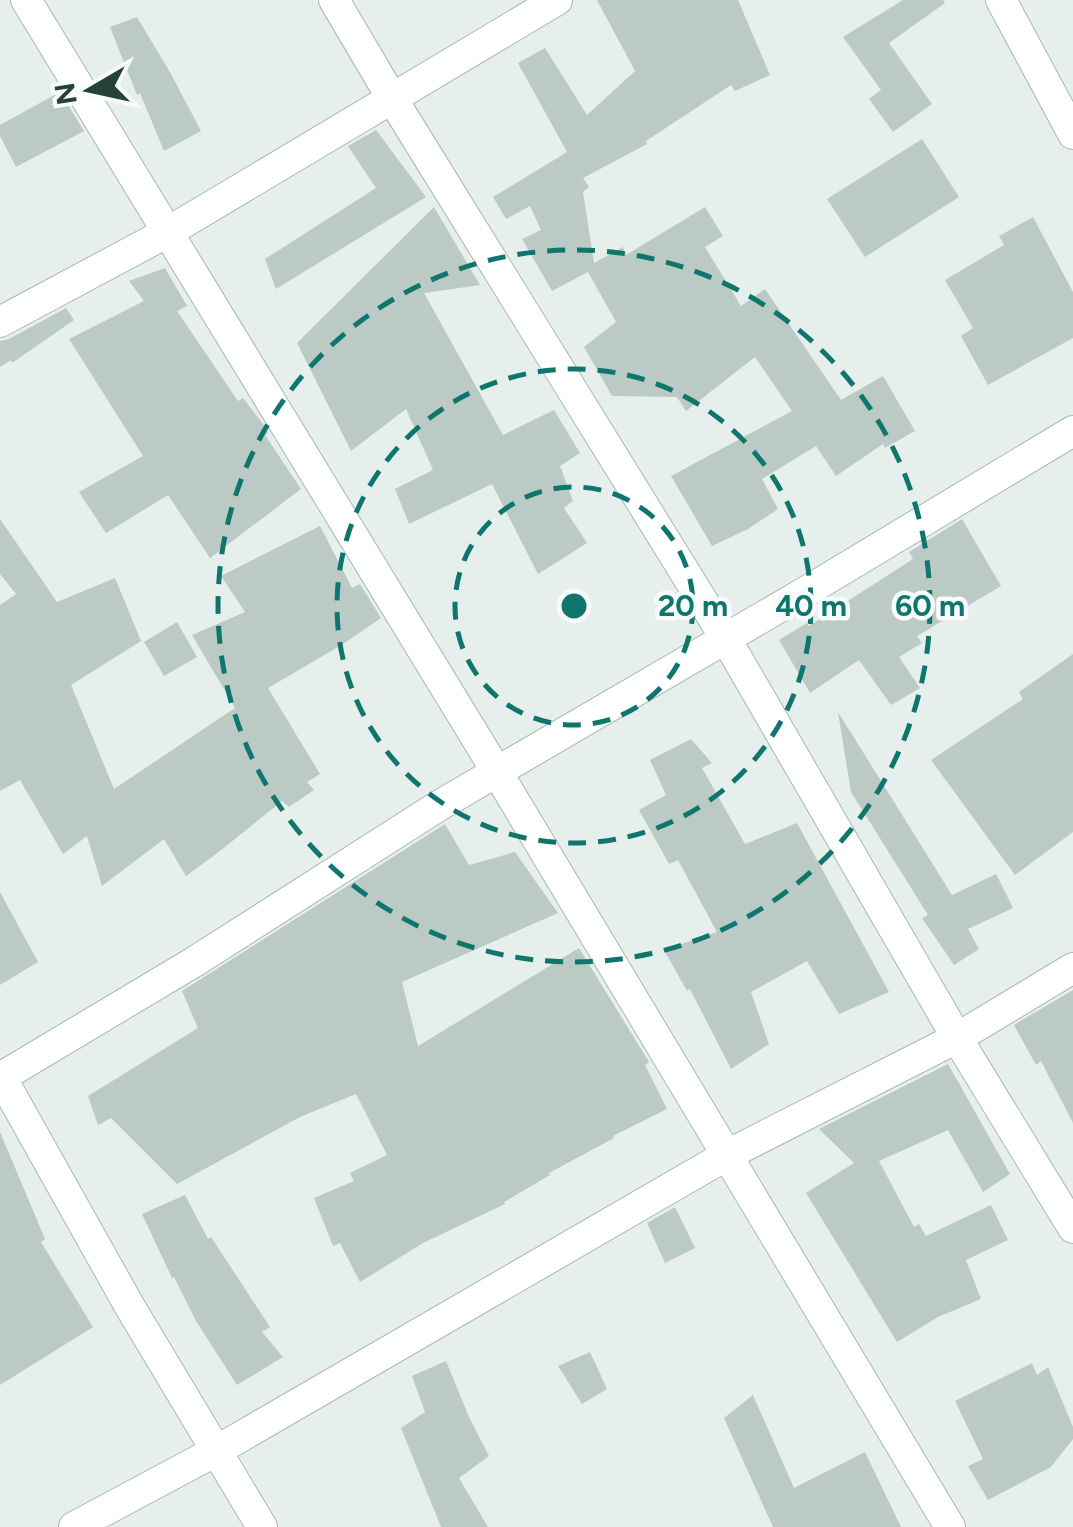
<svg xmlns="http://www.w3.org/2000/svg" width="1073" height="1527" font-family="Figtree,sans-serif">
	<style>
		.building { fill: #bbcac4 }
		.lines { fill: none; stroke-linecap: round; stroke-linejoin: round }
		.minor-casing { stroke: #a8b8b2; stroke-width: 32 }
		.tertiary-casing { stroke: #a8b8b2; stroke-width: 32 }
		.minor { stroke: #fff; stroke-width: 30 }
		.tertiary { stroke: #fff; stroke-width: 30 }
		.ring { fill: none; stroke: #0f766e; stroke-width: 5; stroke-dasharray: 18 12 }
		.centre { fill: #0f766e; stroke: #f7fbf9; stroke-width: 5 }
		.ring-label { font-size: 30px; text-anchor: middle; font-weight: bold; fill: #0f766e; stroke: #f7fbf9; stroke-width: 9; stroke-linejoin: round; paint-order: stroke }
	</style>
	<rect width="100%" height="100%" fill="#e6efeb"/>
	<path class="building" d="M 597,0 L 738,0 L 770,75 L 735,91 L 731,85 L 646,141 L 647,144 L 583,178 L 589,187 L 583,192 L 594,263 L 623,247 L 626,255 L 705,207 L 723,236 L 705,247 L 741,306 L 765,289 L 841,400 L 883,376 L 915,431 L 885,448 L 883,444 L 836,476 L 816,446 L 762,479 L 778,509 L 748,529 L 712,546 L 671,476 L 792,411 L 755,357 L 686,411 L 677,397 L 612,396 L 584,347 L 616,322 L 588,272 L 552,291 L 522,239 L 541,230 L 530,206 L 506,219 L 493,197 L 567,152 L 518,63 L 545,48 L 587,115 L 635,71 Z
		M 903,0 L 943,0 L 945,3 L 889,43 L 932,104 L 893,132 L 869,99 L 881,90 L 843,37 Z
		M 137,17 L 171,74 L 201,131 L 164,151 L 140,93 L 137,95 L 110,27 Z
		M 60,92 L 84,131 L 16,167 L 0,136 L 0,125 Z
		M 376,130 L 426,197 L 276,289 L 265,259 L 376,188 L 348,146 Z
		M 922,139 L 959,197 L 865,257 L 827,199 Z
		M 434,207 L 480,285 L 424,293 L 503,435 L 554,410 L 580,453 L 560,466 L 573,501 L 564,508 L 587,543 L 538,574 L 492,484 L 409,524 L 395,489 L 433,470 L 406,409 L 351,451 L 297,343 Z
		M 1033,217 L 1073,292 L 1073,338 L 988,385 L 961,336 L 973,328 L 945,280 L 1004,245 L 999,236 Z
		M 165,268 L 187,306 L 177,311 L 238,401 L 243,398 L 263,424 L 268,433 L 265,435 L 301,489 L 210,558 L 168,495 L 106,533 L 79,492 L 143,456 L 69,339 L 144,301 L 129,281 Z
		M 66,308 L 74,320 L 12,363 L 11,360 L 0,367 L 0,341 L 9,339 Z
		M 0,519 L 57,602 L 115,578 L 141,641 L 71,685 L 114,789 L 235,708 L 192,635 L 245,612 L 221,576 L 320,526 L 352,588 L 360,584 L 381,618 L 343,644 L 268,688 L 320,774 L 307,782 L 314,790 L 289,807 L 282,801 L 220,851 L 186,876 L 164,839 L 102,886 L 87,836 L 63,854 L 20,780 L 0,791 L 0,605 L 16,594 L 0,574 Z
		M 962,519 L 1001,586 L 917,636 L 922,643 L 899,657 L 920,688 L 891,705 L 859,660 L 810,693 L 779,640 L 807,623 L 809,626 L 913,559 L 909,552 Z
		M 177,622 L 197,657 L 164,676 L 144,642 Z
		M 1073,654 L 1073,832 L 1015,875 L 931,760 L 1023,699 L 1019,692 Z
		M 838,712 L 952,895 L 996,874 L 1013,908 L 968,929 L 979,949 L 954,965 L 922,918 L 928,915 L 851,792 Z
		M 691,739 L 712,763 L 702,768 L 745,844 L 797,823 L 889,992 L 839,1014 L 807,961 L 751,992 L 769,1044 L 731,1069 L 690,989 L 687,991 L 664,950 L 717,932 L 678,860 L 669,864 L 639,810 L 666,795 L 650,760 Z
		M 445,824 L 469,865 L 515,852 L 558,913 L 402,982 L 418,1046 L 579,948 L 649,1062 L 645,1065 L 667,1109 L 613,1136 L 614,1138 L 549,1173 L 550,1175 L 504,1202 L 505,1204 L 423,1243 L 360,1282 L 340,1243 L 333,1246 L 314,1198 L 354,1181 L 350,1173 L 387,1155 L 356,1094 L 300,1117 L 177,1184 L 111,1118 L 98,1125 L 88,1096 L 198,1028 L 182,991 Z
		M 0,892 L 38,962 L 0,985 Z
		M 1073,990 L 1073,1123 L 1041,1061 L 1036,1065 L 1014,1025 Z
		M 948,1064 L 1010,1174 L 983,1192 L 948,1130 L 879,1161 L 914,1227 L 919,1224 L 926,1236 L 991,1205 L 1008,1240 L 966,1260 L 981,1299 L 938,1317 L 897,1342 L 806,1193 L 854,1163 L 819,1129 Z
		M 0,1132 L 45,1239 L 41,1242 L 93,1327 L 0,1385 Z
		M 185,1195 L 208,1239 L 211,1237 L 270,1327 L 262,1332 L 283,1357 L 237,1385 L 196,1321 L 174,1277 L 172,1278 L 142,1214 Z
		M 675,1207 L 695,1248 L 665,1263 L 647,1223 Z
		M 590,1352 L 607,1389 L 582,1404 L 558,1366 Z
		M 446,1361 L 469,1417 L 489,1456 L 459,1478 L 488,1527 L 441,1527 L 401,1428 L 425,1412 L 412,1376 Z
		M 1032,1363 L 1037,1375 L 1048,1367 L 1073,1427 L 1073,1439 L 1051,1467 L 988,1500 L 968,1466 L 983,1459 L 955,1401 Z
		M 753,1395 L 794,1488 L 865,1452 L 901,1527 L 773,1527 L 724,1418 Z"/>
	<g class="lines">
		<defs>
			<path id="minor" d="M 26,0 L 497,772 L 950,1527
				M 334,0 L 393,100 L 726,639 L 957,1038 L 1073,1228
				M 1001,0 L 1073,134
				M 0,1075 L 130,1307 L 262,1527
				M 0,1078 L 194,962 L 440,805 L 802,594 L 1073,431
				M 74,1527 L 216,1451 L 727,1155 L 957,1038 L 1073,968"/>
			<path id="tertiary" d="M 0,322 L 168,232 L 557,0"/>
		</defs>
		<use href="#minor" class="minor-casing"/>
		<use href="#tertiary" class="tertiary-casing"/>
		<use href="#minor" class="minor"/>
		<use href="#tertiary" class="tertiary"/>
	</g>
	<g class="ring">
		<circle cx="574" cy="606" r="119"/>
		<circle cx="574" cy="606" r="237"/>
		<circle cx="574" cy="606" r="356"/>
	</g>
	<circle cx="574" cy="606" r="15" class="centre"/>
	<g class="ring-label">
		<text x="693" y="616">20 m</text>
		<text x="811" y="616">40 m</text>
		<text x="930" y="616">60 m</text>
	</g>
	<g transform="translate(90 90) rotate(261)" stroke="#f7fbf9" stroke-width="8" paint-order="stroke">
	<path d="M0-8L18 38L0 25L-18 38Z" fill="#24423a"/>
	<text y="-15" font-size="28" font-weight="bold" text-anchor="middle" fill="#24423a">N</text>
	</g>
</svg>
